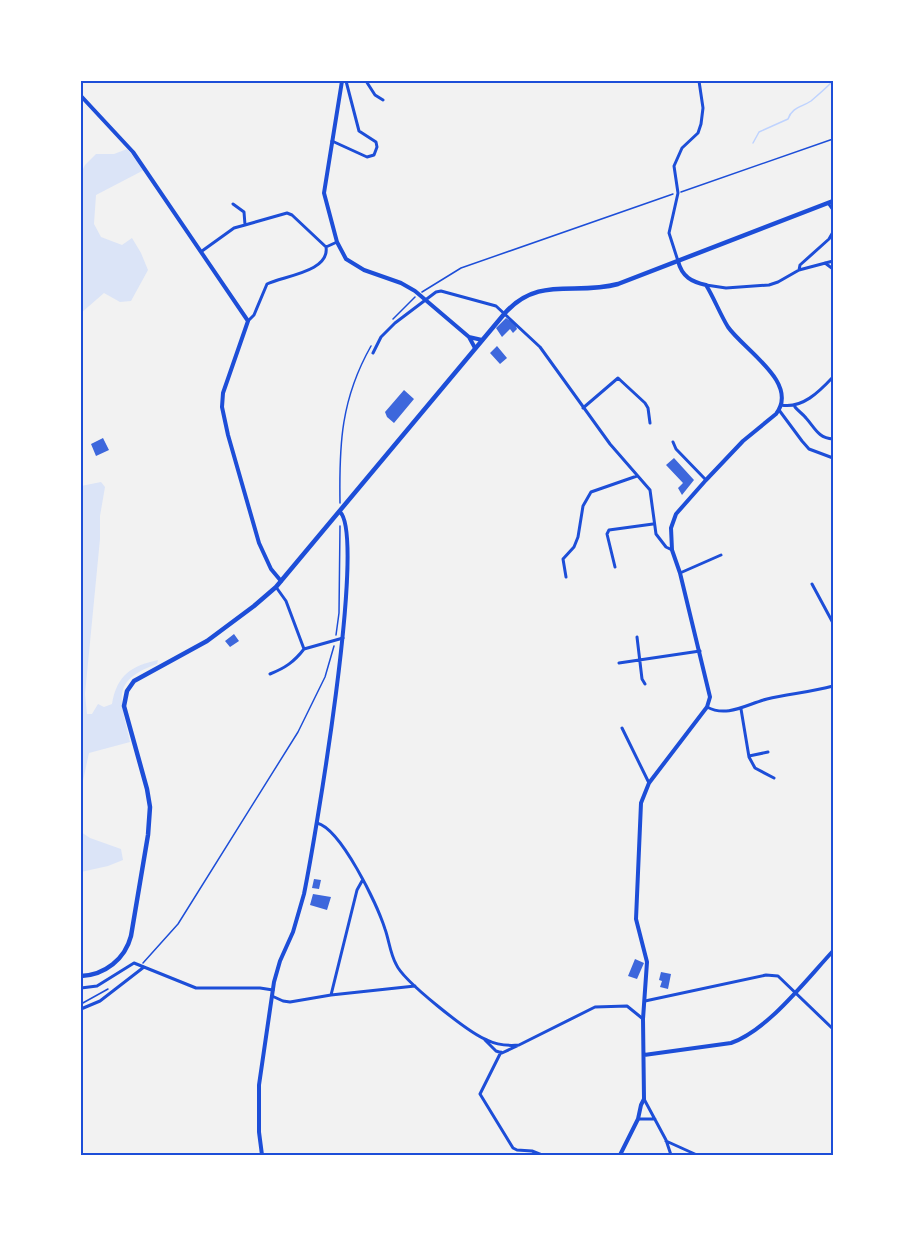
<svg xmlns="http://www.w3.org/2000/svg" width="914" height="1236" font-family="'Noto Serif',serif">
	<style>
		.green { fill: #dbe4f7 }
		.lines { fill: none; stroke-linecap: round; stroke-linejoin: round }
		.stream { stroke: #bfd3fe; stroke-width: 1.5 }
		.building { fill: #3d67dc }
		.path { stroke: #1d4ed8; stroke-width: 1.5 }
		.minor { stroke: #1d4ed8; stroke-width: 3 }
		.tertiary { stroke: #1d4ed8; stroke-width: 4 }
		.secondary { stroke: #1d4ed8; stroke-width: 4 }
		.primary { stroke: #1d4ed8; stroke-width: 4.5 }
		.neatline { fill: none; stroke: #1d4ed8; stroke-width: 2 }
	</style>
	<rect width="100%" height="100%" fill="#f2f2f2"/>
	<path class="green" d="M 127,149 L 144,170 L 96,195 L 94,224 L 101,237 L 122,245 L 132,238 L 141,253 L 148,270 L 131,301 L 120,302 L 104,293 L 81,313 L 81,173 L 85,165 L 96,154 L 114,154 Z
		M 101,482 L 105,487 L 100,516 L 100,539 L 85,694 L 87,714 L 92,714 L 98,704 L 104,707 L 112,704 C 117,675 131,666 158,660 L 157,664 C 109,681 121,700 130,742 L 89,753 L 81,790 L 81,486 Z
		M 81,832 L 90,838 L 121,849 L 123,860 L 108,866 L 81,872 Z"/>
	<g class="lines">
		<path class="stream" d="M 753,143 L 759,132 L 788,119 C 792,107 802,107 811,101 C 818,95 826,88 833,81"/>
	</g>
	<path class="building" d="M 506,318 L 515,324 L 517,329 L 513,333 L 510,329 L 502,337 L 496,328 Z
		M 497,346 L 507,358 L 500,364 L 490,353 Z
		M 404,390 L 414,399 L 394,423 L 387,417 L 385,412 Z
		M 103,438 L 109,450 L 96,456 L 91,444 Z
		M 674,458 L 694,480 L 682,495 L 678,488 L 683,483 L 666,465 Z
		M 234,634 L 239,641 L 230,647 L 225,641 Z
		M 314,879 L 321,880 L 319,889 L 312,888 Z
		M 313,894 L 331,897 L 327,910 L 310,905 Z
		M 635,959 L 644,963 L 637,979 L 628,976 Z
		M 661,972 L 671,974 L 668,989 L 660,987 L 662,981 L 659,980 Z"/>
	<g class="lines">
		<path class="path" d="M 681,192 L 833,139
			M 422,292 L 461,268 L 673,194
			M 393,319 L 415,297
			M 340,503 C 339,444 341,399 371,346
			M 336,635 L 339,613 L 340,526
			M 143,963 L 178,924 L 298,732 L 325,677 L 334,646
			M 81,1004 L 108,989"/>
		<path class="minor" d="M 366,81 L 375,95 L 383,100
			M 332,141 L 367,157 L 374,155 L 377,147 L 376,142 L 359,131 L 346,81
			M 828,203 L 833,210
			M 245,225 L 287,213 L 292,215 L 326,247
			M 202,251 L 234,228 L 245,225 L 244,212 L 233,204
			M 678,261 L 669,233 L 678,193 L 674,166 L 682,148 L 698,133 L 701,124 L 703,108 L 699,81
			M 825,263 L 833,269
			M 799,270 L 800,265 L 829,239 L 833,232
			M 706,285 L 726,288 L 769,285 L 778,282 L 799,270 L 833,261
			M 248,321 L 254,315 L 267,284 C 283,276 330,272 326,247 L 337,242
			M 373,353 L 381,337 L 395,323 L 436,292 L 441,291 L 496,306 L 540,347 L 610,444 L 650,490 L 656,534 L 666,547 L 672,550
			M 781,405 C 802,409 819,392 833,377
			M 795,407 C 798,411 803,414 806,418 C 815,428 818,438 833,439
			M 583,408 L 618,378 L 645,403 L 648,408 L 650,423
			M 779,410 L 802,441 L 809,449 L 833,458
			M 673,442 L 676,449 L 706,480
			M 615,567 L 607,534 L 609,530 L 653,524
			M 680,573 L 721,555
			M 566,577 L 563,559 L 574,547 L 578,537 L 583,506 L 591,492 L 637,476
			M 812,584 L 833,623
			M 276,587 L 286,601 L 304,649 L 343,638
			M 637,637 L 642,679 L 645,684
			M 619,663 L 700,651
			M 270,674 C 285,668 294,662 304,649
			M 707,707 C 727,718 747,704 767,699 C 788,694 811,692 833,686
			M 741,709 L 749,757 L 755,768 L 774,778
			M 622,728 L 649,783
			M 749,756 L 768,752
			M 317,823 C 341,829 377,904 385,929 C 389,940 390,953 396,964 C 403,981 469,1033 487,1040 C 497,1045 509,1046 519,1045 L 595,1007 L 627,1006 L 643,1019
			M 81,988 L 97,986 L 134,963 L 196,988 L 260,988 L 273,990
			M 331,995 L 357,890 L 362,881
			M 272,996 L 283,1001 L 290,1002 L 331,995 L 415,986
			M 645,1001 L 766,975 L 778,976 L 833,1029
			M 81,1009 L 100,1001 L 144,967
			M 485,1040 L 496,1051 L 502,1053 L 517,1046
			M 501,1052 L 480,1094 L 513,1148 L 517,1150
			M 644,1099 L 666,1140 L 671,1155
			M 639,1119 L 655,1119
			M 666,1141 L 697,1155
			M 517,1150 L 532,1151 L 542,1155"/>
		<path class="tertiary" d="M 81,96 L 133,152 L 248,321 L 223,393 L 222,407 L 228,435 L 259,543 L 271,569 L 281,581
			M 644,1055 L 731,1043 C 768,1030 806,980 833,951
			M 620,1155 L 638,1119 L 641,1105 L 644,1099 L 643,1019 L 647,962 L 636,919 L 641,803 L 649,783 L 707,707 L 710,697 L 680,573 L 672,550 L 671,528 L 676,514 L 706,480 L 743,441 L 776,414 C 800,383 744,350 728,327 C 720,314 714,298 706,285 C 692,282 682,277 678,261"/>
		<path class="secondary" d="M 342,81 L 324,193 L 337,242 L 346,259 L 364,270 L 401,283 L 415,291 L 469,337 L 475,348
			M 469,337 L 482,340
			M 262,1155 L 259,1132 L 259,1085 L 274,982 L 280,961 L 293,932 L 304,894 C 314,845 367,537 340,512"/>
		<path class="primary" d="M 81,976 C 105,975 125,959 131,936 L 148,835 L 150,807 L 147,789 L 124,706 L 127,691 L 134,681 L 207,641 L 254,606 L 276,587 L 505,313 C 539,275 575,296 618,284 L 833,201"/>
	</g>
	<rect width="914" height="1236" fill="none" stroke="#ffffff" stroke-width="165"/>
	<rect x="82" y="82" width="750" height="1072" class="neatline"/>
</svg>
